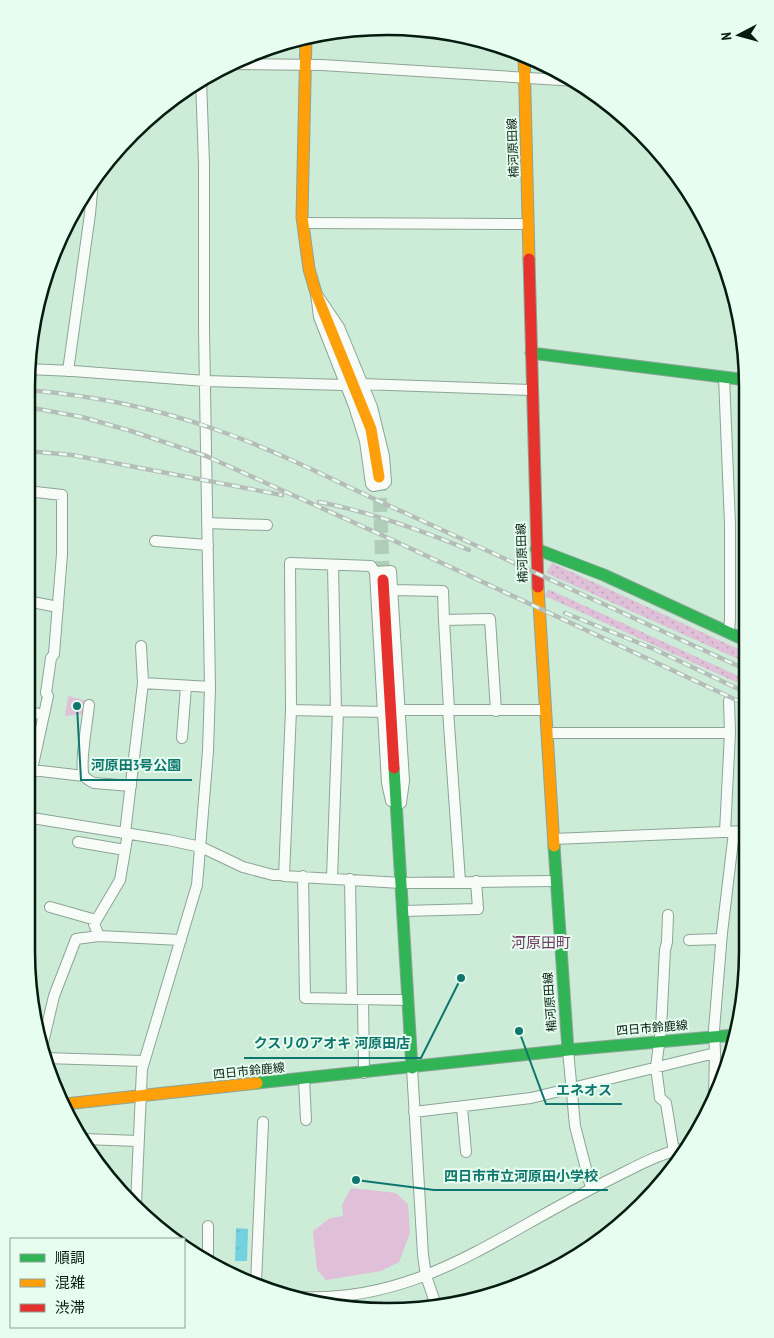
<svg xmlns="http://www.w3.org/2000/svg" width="774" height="1338" font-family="'PT Sans Narrow','Noto Sans JP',sans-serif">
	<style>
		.grass { fill: url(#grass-dots) }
		.green { fill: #e0bfd8 }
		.water { fill: url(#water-ripples) }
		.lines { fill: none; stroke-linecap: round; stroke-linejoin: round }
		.secondary-tunnel { stroke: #afcdba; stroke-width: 14; stroke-dasharray: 14 7; stroke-linecap: butt }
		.street-casing { stroke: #8ca495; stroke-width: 12 }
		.fast-casing { stroke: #8ca495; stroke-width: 13 }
		.slow-casing { stroke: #8ca495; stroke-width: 13 }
		.jam-casing { stroke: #8ca495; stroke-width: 13 }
		.street { stroke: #f8fcf9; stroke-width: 10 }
		.fast { stroke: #30b455; stroke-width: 11 }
		.slow { stroke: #ff9f0a; stroke-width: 11 }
		.jam { stroke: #e5322d; stroke-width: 11 }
		.rail-casing { stroke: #b5bdb8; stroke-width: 4.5 }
		.rail { stroke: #e7fdef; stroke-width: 2.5; stroke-dasharray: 8; stroke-linecap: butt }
		.labels { text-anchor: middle; stroke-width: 4; stroke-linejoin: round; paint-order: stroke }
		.street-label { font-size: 12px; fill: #051b0f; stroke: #e7fdef }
		.quarter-label { font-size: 15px; fill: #763c67; stroke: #e7fdef }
		.rim { fill: none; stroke: #051b0f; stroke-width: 2.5 }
		.leader { fill: none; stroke: #0f766e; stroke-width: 2 }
		.callout-dot { fill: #0f766e; stroke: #e7fdef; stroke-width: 2 }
		.callout-label { font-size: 14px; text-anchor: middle; font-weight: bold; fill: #0f766e; stroke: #e7fdef; stroke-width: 4; stroke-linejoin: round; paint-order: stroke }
	</style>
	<defs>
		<pattern id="grass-dots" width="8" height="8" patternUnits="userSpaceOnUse" patternTransform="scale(1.25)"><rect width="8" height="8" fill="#e0bfd8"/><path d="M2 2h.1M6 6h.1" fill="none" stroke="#bfa4b8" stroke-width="1.8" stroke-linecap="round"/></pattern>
		<pattern id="water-ripples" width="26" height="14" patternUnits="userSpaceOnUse" patternTransform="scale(1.25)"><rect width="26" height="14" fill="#73d1e0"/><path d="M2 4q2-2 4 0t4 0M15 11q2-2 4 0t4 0" fill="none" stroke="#62b3bf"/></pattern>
	</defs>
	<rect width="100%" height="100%" fill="#cdecd8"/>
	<path class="grass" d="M 552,563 L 747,653 L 747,663 L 546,573 Z
		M 548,589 L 747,680 L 747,687 L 545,596 Z"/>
	<path class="green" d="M 68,696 L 87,701 L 83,714 L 65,716 Z
		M 351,1188 L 396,1193 L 408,1204 L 410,1233 L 399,1262 L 381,1271 L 326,1280 L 317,1270 L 313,1231 L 330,1218 L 343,1216 L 342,1205 Z"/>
	<path class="water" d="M 236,1228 L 248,1229 L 247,1261 L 235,1261 Z"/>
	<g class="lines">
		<path class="secondary-tunnel" d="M 379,477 L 383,580"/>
		<defs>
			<path id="street" d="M 231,64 L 322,65 L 577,81
				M 303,223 L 528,224
				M 316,293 L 339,327 L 372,407 L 384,456 L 386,482 L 384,484 L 373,486 L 371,484 L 365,441 L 354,406 L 319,317 Z
				M 27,369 L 73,371 L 205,381 L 344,385
				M 68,371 L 90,214 L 93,180
				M 724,377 L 730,524 L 730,619 L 729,632
				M 362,384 L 532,390
				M 207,523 L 267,525
				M 155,541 L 208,545
				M 333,565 L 336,711
				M 375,572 L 387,783 L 391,801
				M 392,590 L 443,591 L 444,620 L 490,619 L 496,711
				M 27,601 L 58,607
				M 444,620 L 449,710
				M 143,683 L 210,687
				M 89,705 C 88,719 79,764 84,776 C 86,779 90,781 94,783 L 131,786
				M 291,710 L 383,712
				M 400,710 L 545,710
				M 448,710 L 460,881
				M 27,711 L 43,715
				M 547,733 L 730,733
				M 182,738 L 186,686
				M 32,770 L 84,776
				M 26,797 L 48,696 L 46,693 L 51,658 L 54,654 L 62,554 L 62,495 L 27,491
				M 401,803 L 404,781 L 391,571 L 375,572 L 371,566 L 290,563 L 291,710 L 284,876 L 401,883 L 556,881
				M 26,817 L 168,840 L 201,847 L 243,867 L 273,875 L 284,875
				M 725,832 L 730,733 L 729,701
				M 125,833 L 143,683 L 141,646
				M 128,833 L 120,880 L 94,924 L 99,936 L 181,940
				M 553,839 L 747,831
				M 78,842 L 125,850
				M 303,876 L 305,998 L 408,1000
				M 332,878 L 338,711
				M 350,879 L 352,999
				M 50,907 L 96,920
				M 403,911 L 478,909 L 476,881
				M 668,915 L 667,942 L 665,950 L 661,1029 L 656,1067 L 660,1098 L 666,1103 L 674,1152
				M 689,940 L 721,939
				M 363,1000 L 364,1073
				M 42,1047 L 54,996 L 76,939 L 99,936
				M 568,1050 L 575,1126 L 591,1188
				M 44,1058 L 143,1061
				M 412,1068 L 423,1255 L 426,1276 L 436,1305
				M 304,1079 L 306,1120
				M 714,1096 L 715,1053
				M 462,1107 L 466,1152
				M 414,1112 L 531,1098 L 715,1053 L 714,1030 L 722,933 L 734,832
				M 84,1139 L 138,1141
				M 136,1204 L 142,1069 L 197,885 L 208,751 L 210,687 L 204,329 L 204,164 L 201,79
				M 208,1261 L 208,1226
				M 256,1283 L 263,1122
				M 287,1296 C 416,1308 499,1233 607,1181 C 632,1169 660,1152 688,1148"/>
			<path id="fast" d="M 531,353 L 747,380
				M 536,549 L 604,575 L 747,641
				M 394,768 L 412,1068
				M 554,846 L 568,1050
				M 257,1083 L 568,1050 L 735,1035"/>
			<path id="slow" d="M 306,36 L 302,217 L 309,269 L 316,293 L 371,429 L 379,477
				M 524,53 L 529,259
				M 538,587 L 554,846
				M 65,1104 L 257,1083"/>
			<path id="jam" d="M 529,259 L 538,587
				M 383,580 L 394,768"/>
		</defs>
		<use href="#street" class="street-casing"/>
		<use href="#fast" class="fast-casing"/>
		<use href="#slow" class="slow-casing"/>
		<use href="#jam" class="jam-casing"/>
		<use href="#street" class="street"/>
		<use href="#fast" class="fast"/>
		<use href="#slow" class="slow"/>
		<use href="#jam" class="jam"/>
		<defs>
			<path id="rail" d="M 27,390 C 88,395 155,408 214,429 C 279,451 340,484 403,512 C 518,564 632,618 747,670
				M 27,407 L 82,417 L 131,431 L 206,456 L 386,537 L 747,705
				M 27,451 L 72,455 L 282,495
				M 319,502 C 370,512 421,530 469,550
				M 565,613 L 654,649 L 747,693"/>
		</defs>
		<use href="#rail" class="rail-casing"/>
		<use href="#rail" class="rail"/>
	</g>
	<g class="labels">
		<g class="street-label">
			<text transform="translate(513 148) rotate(-92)" y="4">楠河原田線</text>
			<text transform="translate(522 553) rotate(-92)" y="4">楠河原田線</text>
			<text transform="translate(550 1002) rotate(-94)" y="4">楠河原田線</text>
			<text transform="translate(652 1028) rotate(-5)" y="4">四日市鈴鹿線</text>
			<text transform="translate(249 1071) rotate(-6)" y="4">四日市鈴鹿線</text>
		</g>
		<g class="quarter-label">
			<text x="541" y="948">河原田町</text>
		</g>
	</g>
	<path d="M0 0H774V1338H0ZM387 35H387A352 352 0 0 1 739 387V951A352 352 0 0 1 387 1303H387A352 352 0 0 1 35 951V387A352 352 0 0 1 387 35Z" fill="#e7fdef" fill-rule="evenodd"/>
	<path class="rim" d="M387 35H387A352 352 0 0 1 739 387V951A352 352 0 0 1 387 1303H387A352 352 0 0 1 35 951V387A352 352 0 0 1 387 35Z"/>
	<path class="leader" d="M77 706L81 780H192M461 978L421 1058H244M519 1031L546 1104H622M356 1180L434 1190H608"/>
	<g class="callout-dot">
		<circle cx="77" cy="706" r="5"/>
		<circle cx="461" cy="978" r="5"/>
		<circle cx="519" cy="1031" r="5"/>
		<circle cx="356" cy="1180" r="5"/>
	</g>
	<g class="callout-label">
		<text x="136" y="770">河原田3号公園</text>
		<text x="332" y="1048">クスリのアオキ 河原田店</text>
		<text x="584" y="1095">エネオス</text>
		<text x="521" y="1181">四日市市立河原田小学校</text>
	</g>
	<rect x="10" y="1238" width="175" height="90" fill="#e7fdef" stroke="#8da395"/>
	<rect x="20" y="1254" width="25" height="8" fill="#30b455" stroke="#8da395"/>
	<text x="55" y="1263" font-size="15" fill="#051b0f">順調</text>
	<rect x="20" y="1279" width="25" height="8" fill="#ff9f0a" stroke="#8da395"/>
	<text x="55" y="1288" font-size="15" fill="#051b0f">混雑</text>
	<rect x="20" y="1304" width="25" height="8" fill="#e5322d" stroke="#8da395"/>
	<text x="55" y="1313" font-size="15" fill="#051b0f">渋滞</text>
	<g transform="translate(739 35) rotate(264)" stroke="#e7fdef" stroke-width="4" paint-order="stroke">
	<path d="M0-4L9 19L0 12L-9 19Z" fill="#051b0f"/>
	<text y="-8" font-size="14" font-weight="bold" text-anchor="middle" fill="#051b0f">N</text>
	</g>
</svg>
